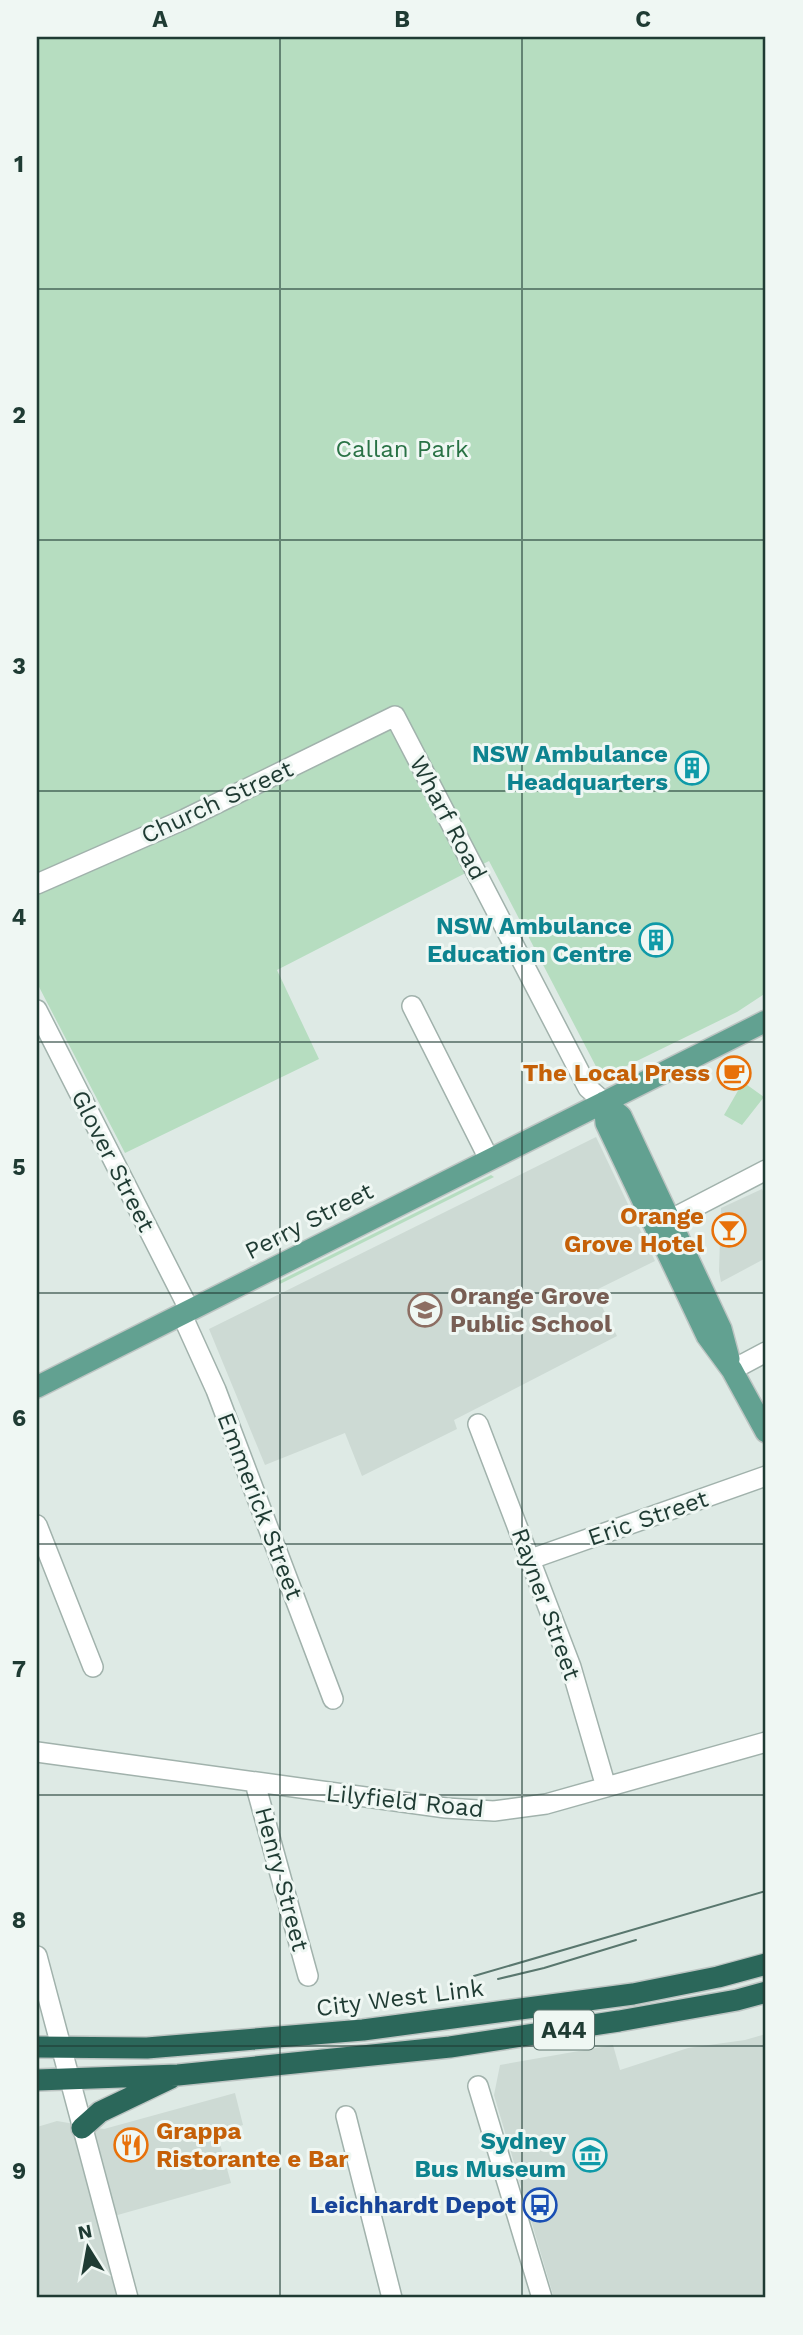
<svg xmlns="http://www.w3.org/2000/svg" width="803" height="2335" font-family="'Work Sans',sans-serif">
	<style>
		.built { fill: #cddad4 }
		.green { fill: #b6ddc0 }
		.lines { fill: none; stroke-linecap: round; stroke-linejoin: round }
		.minor-casing { stroke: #a1b2ac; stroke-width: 22 }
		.major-casing { stroke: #bcc4c2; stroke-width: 24 }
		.highway-casing { stroke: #bcc4c2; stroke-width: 24 }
		.minor { stroke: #fff; stroke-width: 19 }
		.major { stroke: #62a191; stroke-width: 21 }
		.highway { stroke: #2b675a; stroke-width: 21 }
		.tram { stroke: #59776e; stroke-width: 2 }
		.grid { fill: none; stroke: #1f3b33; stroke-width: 2; stroke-opacity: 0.55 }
		.labels { text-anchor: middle; stroke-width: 6; stroke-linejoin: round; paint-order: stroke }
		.shield { fill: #eff7f3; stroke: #5d736d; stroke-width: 2 }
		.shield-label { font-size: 23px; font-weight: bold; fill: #1f3b33 }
		.park-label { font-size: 24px; fill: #297245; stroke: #eff7f3 }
		.culture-label { font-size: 24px; font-weight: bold; fill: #0d838f; stroke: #eff7f3; text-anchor: end }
		.street-label { font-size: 24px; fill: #1f3b33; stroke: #eff7f3 }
		.food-label { font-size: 24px; font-weight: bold; fill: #c56008; stroke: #eff7f3; text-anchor: end }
		.education-label { font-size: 24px; font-weight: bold; fill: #785e54; stroke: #eff7f3; text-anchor: start }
		.transit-label { font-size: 24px; font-weight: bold; fill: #164399; stroke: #eff7f3; text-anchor: end }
		.neatline { fill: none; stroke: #1f3b33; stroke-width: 2.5 }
		.grid-label { font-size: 23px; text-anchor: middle; font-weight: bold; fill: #1f3b33 }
	</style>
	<rect width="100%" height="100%" fill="#deeae5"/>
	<path class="built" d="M 596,1137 L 655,1261 L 594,1291 L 617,1336 L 454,1420 L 457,1429 L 362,1476 L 345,1433 L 265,1465 L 209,1329 Z
		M 762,1189 L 766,1198 L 766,1258 L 721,1282 L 719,1271 L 721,1208 Z
		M 766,2034 L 766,2298 L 554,2298 L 494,2095 L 500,2065 L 613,2045 L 620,2070 L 688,2048 L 745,2040 Z
		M 235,2093 L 243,2125 L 217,2133 L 231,2183 L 107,2218 L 128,2298 L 37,2298 L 37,2127 L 57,2121 L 104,2129 Z"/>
	<path class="green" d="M 37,37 L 766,37 L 766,993 L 737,1012 L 602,1078 L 489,861 L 277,970 L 319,1059 L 125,1153 L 37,983 Z
		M 743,1082 L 764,1097 L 742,1125 L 724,1115 Z
		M 491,1175 L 494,1177 L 280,1284 L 279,1281 Z"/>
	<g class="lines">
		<defs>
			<path id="minor" d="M 37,884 L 185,819 L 395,716 L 588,1088 L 604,1102
				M 412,1006 L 489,1159
				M 37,1010 L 190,1311
				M 658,1226 L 766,1170
				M 182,1315 L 216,1390 L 333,1699
				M 732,1370 L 766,1352
				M 478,1424 L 571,1667 L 606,1787
				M 37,1525 L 93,1667
				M 531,1559 L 766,1476
				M 37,1752 L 446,1808 L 494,1811 L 546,1804 L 766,1742
				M 255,1783 L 308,1976
				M 37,1956 L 128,2298
				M 478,2086 L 542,2298
				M 346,2116 L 392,2298"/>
			<path id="major" d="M 604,1102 L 606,1123 L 707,1336 L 732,1370 L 766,1432
				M 604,1102 L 621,1116 L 721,1329 L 729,1359
				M 37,1387 L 766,1021"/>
			<path id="highway" d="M 37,2047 L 147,2048 L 363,2030 L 633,1994 L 718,1977 L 766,1964
				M 37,2080 L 178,2075 L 450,2047 L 619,2021 L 737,2000 L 766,1992
				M 82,2128 L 100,2112 L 171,2078"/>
		</defs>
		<use href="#minor" class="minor-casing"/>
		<use href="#major" class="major-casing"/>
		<use href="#highway" class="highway-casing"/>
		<use href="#minor" class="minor"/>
		<use href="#major" class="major"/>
		<use href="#highway" class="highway"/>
		<path class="tram" d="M 474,1976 L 766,1891
			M 498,1979 L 544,1968 L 636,1940"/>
	</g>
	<path class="grid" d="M 280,37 L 280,2298M 522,37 L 522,2298M 37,289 L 766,289M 37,540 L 766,540M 37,791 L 766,791M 37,1042 L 766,1042M 37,1293 L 766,1293M 37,1544 L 766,1544M 37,1795 L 766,1795M 37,2046 L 766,2046"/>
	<defs>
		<symbol id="building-ring" viewBox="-11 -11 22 22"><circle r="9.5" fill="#eff7f3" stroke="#0f9aa8" stroke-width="1.5"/><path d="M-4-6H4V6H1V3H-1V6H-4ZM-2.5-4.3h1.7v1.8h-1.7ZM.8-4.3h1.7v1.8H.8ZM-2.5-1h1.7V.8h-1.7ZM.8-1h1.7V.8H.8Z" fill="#0f9aa8"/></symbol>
		<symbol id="cafe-ring" viewBox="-11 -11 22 22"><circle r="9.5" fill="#eff7f3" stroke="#e8710a" stroke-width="1.5"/><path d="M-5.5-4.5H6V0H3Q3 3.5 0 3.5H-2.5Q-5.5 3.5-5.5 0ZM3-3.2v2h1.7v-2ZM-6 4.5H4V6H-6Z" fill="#e8710a"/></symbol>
		<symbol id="bar-ring" viewBox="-11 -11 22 22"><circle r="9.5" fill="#eff7f3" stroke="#e8710a" stroke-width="1.5"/><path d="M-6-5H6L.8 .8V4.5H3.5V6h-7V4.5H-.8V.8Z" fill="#e8710a"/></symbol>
		<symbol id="school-ring" viewBox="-11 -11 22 22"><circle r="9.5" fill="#eff7f3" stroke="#8d6e63" stroke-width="1.5"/><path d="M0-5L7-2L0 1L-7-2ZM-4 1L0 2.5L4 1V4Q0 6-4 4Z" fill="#8d6e63"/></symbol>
		<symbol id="restaurant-ring" viewBox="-11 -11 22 22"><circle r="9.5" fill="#eff7f3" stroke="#e8710a" stroke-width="1.5"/><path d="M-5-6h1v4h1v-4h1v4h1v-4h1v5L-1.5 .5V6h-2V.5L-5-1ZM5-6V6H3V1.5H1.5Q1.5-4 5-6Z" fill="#e8710a"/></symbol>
		<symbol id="museum-ring" viewBox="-11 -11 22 22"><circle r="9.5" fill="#eff7f3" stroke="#0f9aa8" stroke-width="1.5"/><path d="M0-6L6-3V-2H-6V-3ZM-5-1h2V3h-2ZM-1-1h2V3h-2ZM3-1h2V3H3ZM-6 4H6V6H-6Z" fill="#0f9aa8"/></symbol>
		<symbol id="bus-ring" viewBox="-11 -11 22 22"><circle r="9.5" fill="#eff7f3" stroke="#1a4fb4" stroke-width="1.5"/><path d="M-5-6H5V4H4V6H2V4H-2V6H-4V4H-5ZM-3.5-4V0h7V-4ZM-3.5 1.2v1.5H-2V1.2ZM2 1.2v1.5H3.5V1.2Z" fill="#1a4fb4"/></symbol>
	</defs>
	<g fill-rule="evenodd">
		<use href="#building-ring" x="673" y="749" width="38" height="38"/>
		<use href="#building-ring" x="637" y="921" width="38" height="38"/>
		<use href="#cafe-ring" x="715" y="1054" width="38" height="38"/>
		<use href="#bar-ring" x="710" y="1211" width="38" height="38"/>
		<use href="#school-ring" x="406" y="1291" width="38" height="38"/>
		<use href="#restaurant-ring" x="112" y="2126" width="38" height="38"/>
		<use href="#museum-ring" x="571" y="2136" width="38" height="38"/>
		<use href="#bus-ring" x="521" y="2186" width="38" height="38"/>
	</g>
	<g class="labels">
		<rect class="shield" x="534" y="2010.5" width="60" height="39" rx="5"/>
		<g class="shield-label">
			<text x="564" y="2038">A44</text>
		</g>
		<g class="park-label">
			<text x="402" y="457">Callan Park</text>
		</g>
		<g class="culture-label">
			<text x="668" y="762">NSW Ambulance<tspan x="668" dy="28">Headquarters</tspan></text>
			<text x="632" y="934">NSW Ambulance<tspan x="632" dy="28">Education Centre</tspan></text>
			<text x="566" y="2149">Sydney<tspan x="566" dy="28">Bus Museum</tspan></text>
		</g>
		<g class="street-label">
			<text transform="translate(217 802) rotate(-25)" y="8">Church Street</text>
			<text transform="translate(448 818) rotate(62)" y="8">Wharf Road</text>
			<text transform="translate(113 1161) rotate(63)" y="8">Glover Street</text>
			<text transform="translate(309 1221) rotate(-27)" y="8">Perry Street</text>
			<text transform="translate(260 1506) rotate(69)" y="8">Emmerick Street</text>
			<text transform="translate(648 1518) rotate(-19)" y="8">Eric Street</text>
			<text transform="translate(546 1604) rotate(70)" y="8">Rayner Street</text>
			<text transform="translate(405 1801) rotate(6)" y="8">Lilyfield Road</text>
			<text transform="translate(282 1879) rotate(75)" y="8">Henry Street</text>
			<text transform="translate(400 1998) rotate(-7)" y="8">City West Link</text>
		</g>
		<g class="food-label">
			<text x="710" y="1081">The Local Press</text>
			<text x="704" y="1224">Orange<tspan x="704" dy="28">Grove Hotel</tspan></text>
			<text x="156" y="2139" text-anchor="start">Grappa<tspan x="156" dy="28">Ristorante e Bar</tspan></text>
		</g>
		<g class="education-label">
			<text x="450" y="1304">Orange Grove<tspan x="450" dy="28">Public School</tspan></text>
		</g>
		<g class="transit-label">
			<text x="516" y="2213">Leichhardt Depot</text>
		</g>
	</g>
	<rect width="803" height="2335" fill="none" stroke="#eff7f3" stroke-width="77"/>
	<g transform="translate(88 2248) rotate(349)" stroke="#eff7f3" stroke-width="5" paint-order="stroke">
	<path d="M0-5L12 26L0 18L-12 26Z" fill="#1f3b33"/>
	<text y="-10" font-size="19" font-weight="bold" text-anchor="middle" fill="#1f3b33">N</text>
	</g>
	<rect x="38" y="38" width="726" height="2258" class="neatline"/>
	<g class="grid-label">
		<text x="160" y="27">A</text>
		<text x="402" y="27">B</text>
		<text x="643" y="27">C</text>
		<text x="19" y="172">1</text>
		<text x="19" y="423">2</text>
		<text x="19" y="674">3</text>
		<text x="19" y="925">4</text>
		<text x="19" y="1175">5</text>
		<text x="19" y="1426">6</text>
		<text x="19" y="1677">7</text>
		<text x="19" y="1928">8</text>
		<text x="19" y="2179">9</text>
	</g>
</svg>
